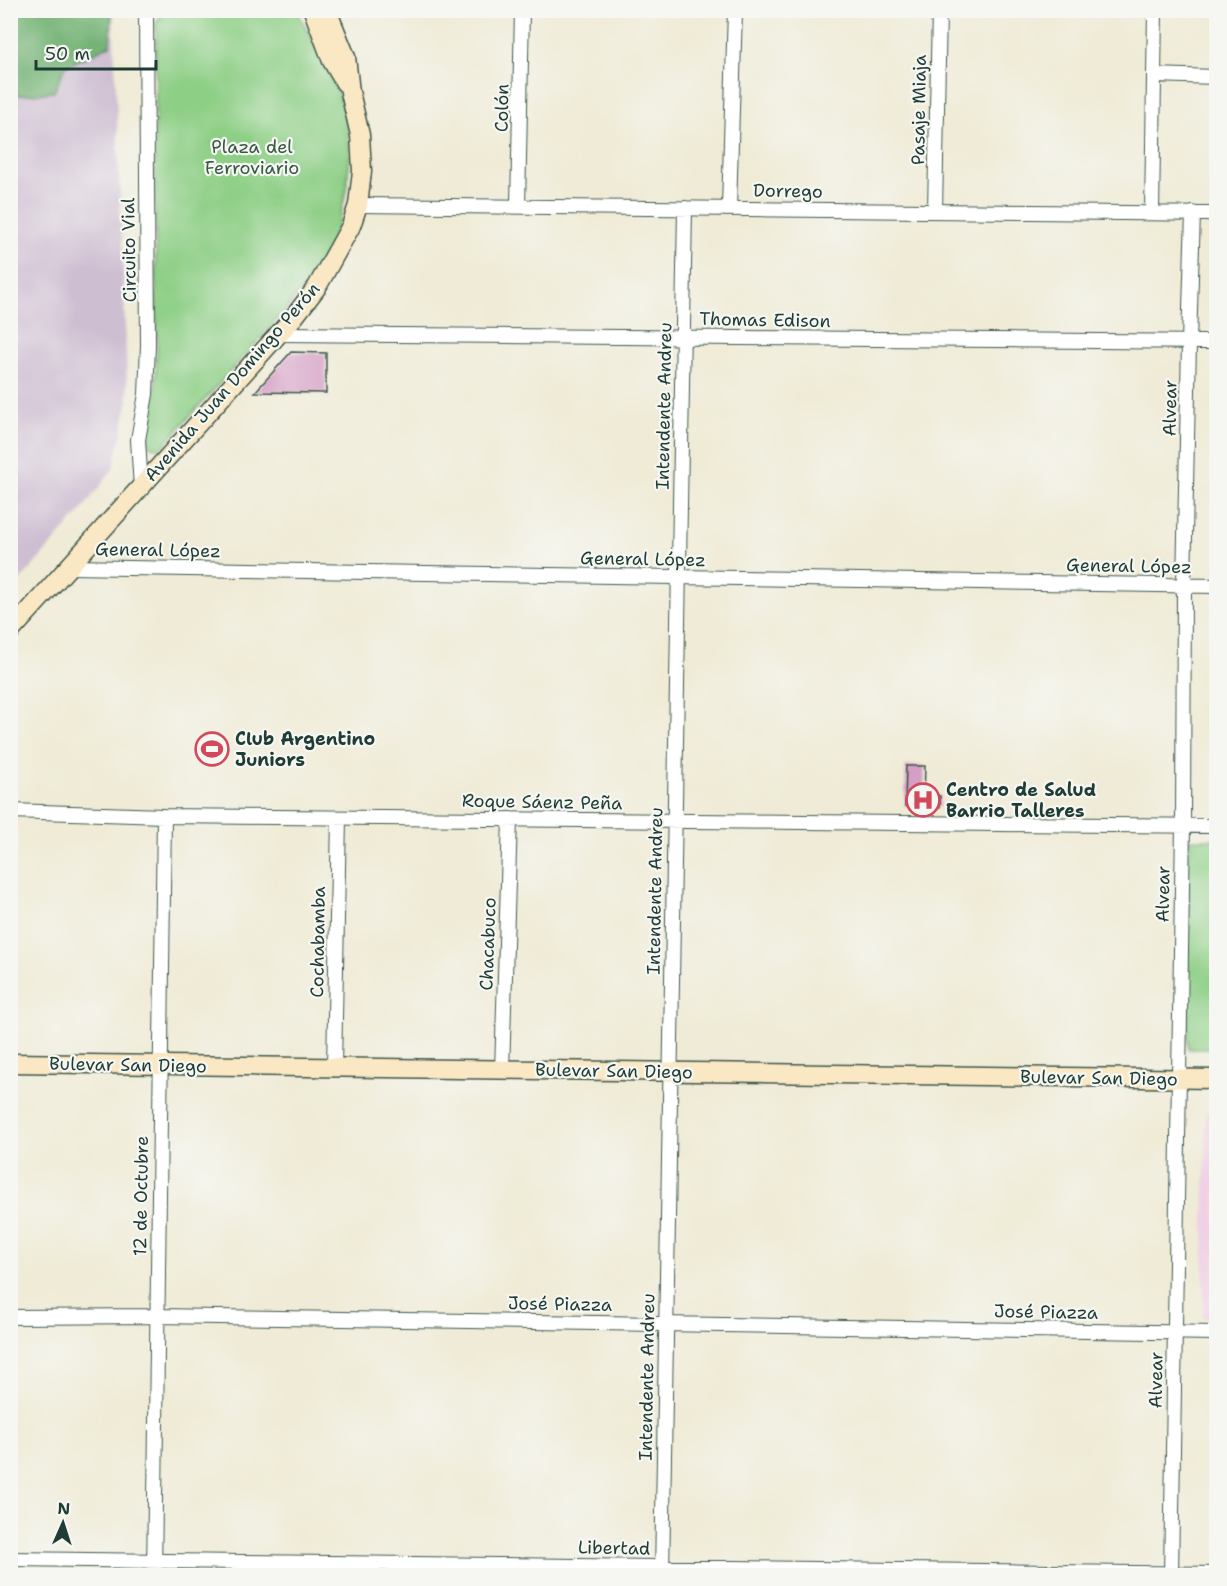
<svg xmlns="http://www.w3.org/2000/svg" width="1227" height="1586" font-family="'Shantell Sans',sans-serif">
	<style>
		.built { fill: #f0d0e5 }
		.industrial { fill: #cebed2 }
		.green { fill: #8ecf86; stroke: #56865d; stroke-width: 1.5 }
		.forest { fill: #72b273; stroke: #487854; stroke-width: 1.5 }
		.building { fill: #d59ec5 }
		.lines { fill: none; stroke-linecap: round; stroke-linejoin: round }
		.street-casing { stroke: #3e574c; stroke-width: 16 }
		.secondary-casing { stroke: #3e574c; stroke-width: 21 }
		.street { stroke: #fff; stroke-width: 14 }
		.secondary { stroke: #fae7c3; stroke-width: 18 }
		.labels { text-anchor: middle; stroke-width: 4.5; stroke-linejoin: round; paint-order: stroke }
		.street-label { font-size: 18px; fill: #1f3d34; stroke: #f6f6f2 }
		.park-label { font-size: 18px; fill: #355a44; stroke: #f6f6f2 }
		.poi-label { font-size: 18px; font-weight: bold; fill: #1f3d34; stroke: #f6f6f2; text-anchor: start }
	</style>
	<rect width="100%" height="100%" fill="#f6f6f2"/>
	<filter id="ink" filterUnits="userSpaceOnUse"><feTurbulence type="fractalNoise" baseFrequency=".0167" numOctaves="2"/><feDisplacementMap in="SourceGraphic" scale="12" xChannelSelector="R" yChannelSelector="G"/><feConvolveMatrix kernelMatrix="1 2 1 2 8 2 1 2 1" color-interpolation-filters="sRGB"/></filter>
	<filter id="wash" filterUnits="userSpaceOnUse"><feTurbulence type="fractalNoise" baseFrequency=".008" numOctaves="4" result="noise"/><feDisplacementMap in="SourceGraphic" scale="24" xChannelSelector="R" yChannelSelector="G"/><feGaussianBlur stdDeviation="1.35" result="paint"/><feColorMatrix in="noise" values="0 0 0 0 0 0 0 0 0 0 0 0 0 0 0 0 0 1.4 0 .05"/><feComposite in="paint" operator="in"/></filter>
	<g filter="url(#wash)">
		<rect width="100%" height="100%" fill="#efebd6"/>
		<path class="built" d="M 1206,1112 L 1216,1112 L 1216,1318 L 1203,1318 Z"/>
		<path class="industrial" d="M 100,11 L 113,11 L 128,402 L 114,468 L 82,510 L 11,591 L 11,96 Z"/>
		<path class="green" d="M 165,11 L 297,11 L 321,56 L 338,92 L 347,122 L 350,155 L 346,193 L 337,227 L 317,269 L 284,312 L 162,447 L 155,448 L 148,445 L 155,394 L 157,348 L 155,192 L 156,23 Z
			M 1189,839 L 1216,839 L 1216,1049 L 1188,1049 Z"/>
		<path class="forest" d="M 11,10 L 112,11 L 110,45 L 65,67 L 54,92 L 11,96 Z"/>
		<g id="blocks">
			<path class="building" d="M 291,352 L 326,353 L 326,393 L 255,392 Z
				M 906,766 L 925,766 L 924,796 L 940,796 L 940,807 L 905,806 Z"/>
		</g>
	</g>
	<g filter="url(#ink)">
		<use href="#blocks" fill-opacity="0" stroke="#3e574c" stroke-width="1.5"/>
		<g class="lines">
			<defs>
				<path id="street" d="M 1154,75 L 1216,77
					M 358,205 L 1216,214
					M 518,206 L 522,10
					M 729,208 L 735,10
					M 935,211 L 939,10
					M 1152,213 L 1155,10
					M 278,334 L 1216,342
					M 141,488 L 138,440 L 146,394 L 148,345 L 146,11
					M 70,567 L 1216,586
					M 10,811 L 164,816 L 1216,826
					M 334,1067 L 339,818
					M 502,1070 L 510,819
					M 10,1317 L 157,1316 L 1216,1333
					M 10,1559 L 1216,1574
					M 154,1576 L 164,816
					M 662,1576 L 685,208
					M 1171,1576 L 1183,826 L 1184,585 L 1189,342 L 1193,213"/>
				<path id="secondary" d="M 313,10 L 332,61 L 345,83
					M 10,632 L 294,317 L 317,287 L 351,226 L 358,205 L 362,171 L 360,135 L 350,92 L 346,57 L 327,10
					M 10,1063 L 1216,1079"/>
			</defs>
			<use href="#street" class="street-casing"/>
			<use href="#secondary" class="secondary-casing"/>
			<use href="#street" class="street"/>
			<use href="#secondary" class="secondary"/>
		</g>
	</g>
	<defs>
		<symbol id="stadium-ring" viewBox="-11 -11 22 22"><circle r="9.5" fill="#f6f6f2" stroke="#d1495b" stroke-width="1.5"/><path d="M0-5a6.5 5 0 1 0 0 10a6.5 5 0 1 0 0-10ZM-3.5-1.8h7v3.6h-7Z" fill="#d1495b"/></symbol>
		<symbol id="hospital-ring" viewBox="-11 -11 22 22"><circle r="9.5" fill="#f6f6f2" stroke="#d1495b" stroke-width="1.5"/><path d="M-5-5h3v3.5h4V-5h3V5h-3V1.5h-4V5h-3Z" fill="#d1495b"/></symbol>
	</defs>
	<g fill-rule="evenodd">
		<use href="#stadium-ring" x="193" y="730" width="38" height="38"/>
		<use href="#hospital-ring" x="904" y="781" width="38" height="38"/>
	</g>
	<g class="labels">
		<g class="street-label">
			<text transform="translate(502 108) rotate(-89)" y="6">Colón</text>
			<text transform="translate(919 110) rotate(-89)" y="6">Pasaje Miaja</text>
			<text transform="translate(788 191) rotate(1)" y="6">Dorrego</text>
			<text transform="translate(129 250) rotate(-91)" y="6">Circuito Vial</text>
			<text transform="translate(765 320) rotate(1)" y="6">Thomas Edison</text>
			<text transform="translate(232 382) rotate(-49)" y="6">Avenida Juan Domingo Perón</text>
			<text transform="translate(664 406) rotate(-89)" y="6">Intendente Andreu</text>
			<text transform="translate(1170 408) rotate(-89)" y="6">Alvear</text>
			<text transform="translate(158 550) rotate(1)" y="6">General López</text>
			<text transform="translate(643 559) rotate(1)" y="6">General López</text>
			<text transform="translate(1129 566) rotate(1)" y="6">General López</text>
			<text transform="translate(542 802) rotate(1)" y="6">Roque Sáenz Peña</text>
			<text transform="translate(655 891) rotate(-89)" y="6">Intendente Andreu</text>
			<text transform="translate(1163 894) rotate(-89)" y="6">Alvear</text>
			<text transform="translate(318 942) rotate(-89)" y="6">Cochabamba</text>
			<text transform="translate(488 944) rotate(-88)" y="6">Chacabuco</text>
			<text transform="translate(128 1065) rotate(1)" y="6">Bulevar San Diego</text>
			<text transform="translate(614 1071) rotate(1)" y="6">Bulevar San Diego</text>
			<text transform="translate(1099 1078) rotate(1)" y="6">Bulevar San Diego</text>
			<text transform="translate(141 1196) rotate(-89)" y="6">12 de Octubre</text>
			<text transform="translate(560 1304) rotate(1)" y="6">José Piazza</text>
			<text transform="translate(1046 1312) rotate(1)" y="6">José Piazza</text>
			<text transform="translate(647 1377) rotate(-89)" y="6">Intendente Andreu</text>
			<text transform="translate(1156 1380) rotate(-89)" y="6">Alvear</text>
			<text transform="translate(614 1548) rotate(1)" y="6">Libertad</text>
		</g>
		<g class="park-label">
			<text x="252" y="153">Plaza del<tspan x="252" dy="21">Ferroviario</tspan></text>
		</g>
		<g class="poi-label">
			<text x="235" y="745">Club Argentino<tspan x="235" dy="21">Juniors</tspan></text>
			<text x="946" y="796">Centro de Salud<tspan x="946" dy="21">Barrio Talleres</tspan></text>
		</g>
	</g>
	<rect width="1227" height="1586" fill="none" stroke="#f6f6f2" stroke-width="36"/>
	<g transform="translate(63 1523) rotate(3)" stroke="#f6f6f2" stroke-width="4.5" paint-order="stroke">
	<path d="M0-4.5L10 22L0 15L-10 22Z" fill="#1f3d34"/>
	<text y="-9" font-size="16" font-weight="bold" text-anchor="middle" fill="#1f3d34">N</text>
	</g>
	<path d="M36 60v9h120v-9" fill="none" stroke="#1f3d34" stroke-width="3"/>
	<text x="45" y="60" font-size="18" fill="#1f3d34" stroke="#f6f6f2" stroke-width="4.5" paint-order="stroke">50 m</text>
</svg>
